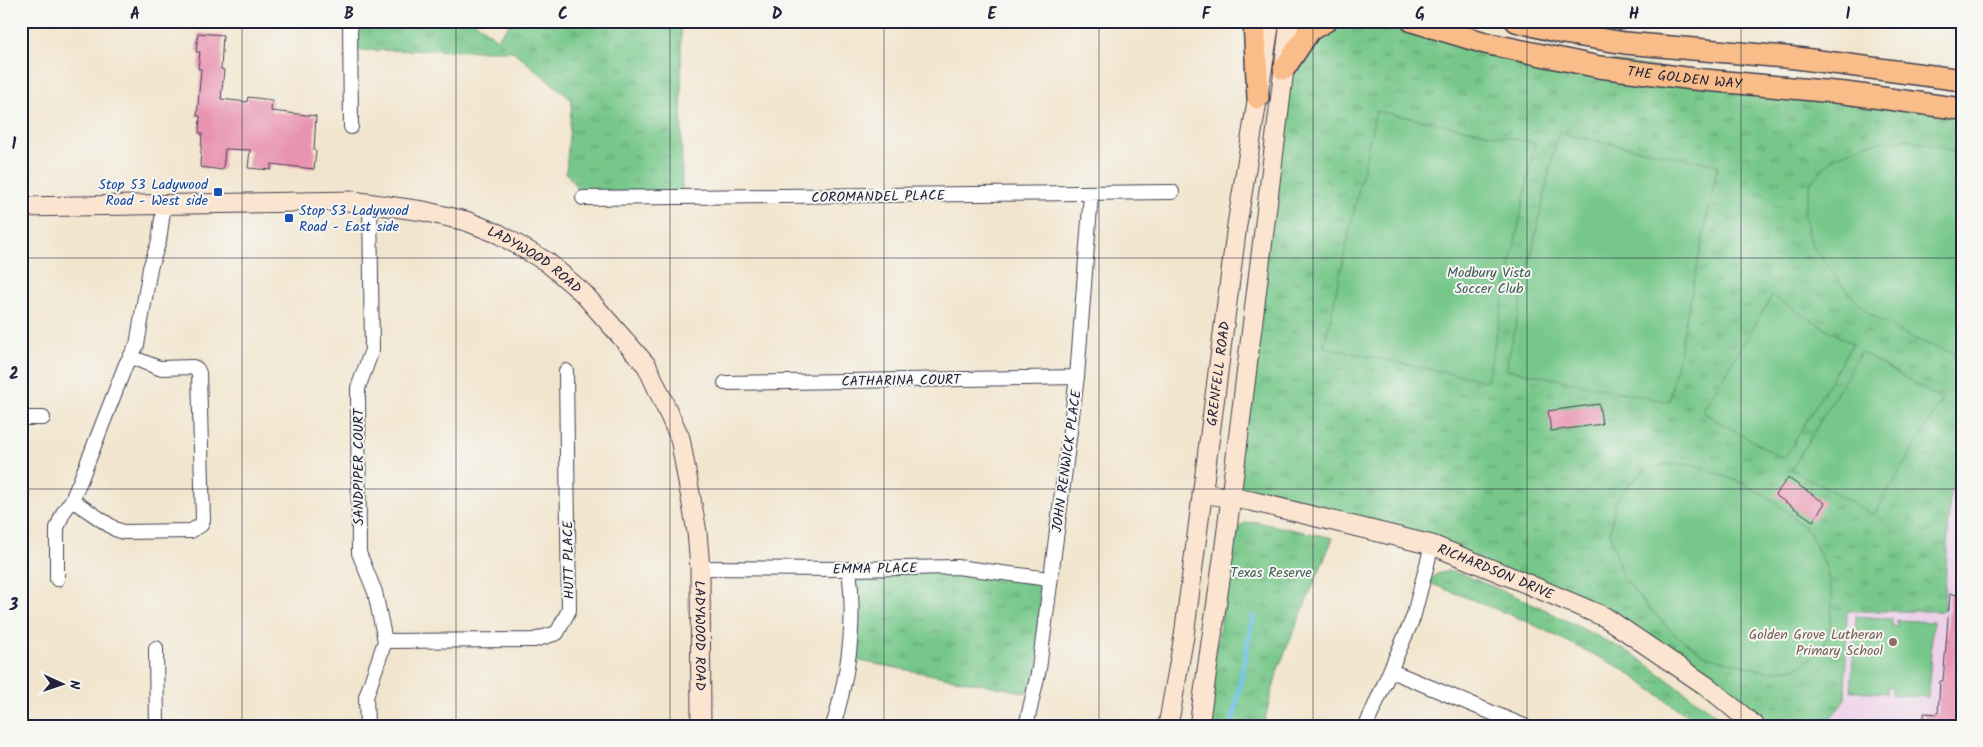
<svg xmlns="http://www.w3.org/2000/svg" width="1983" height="747" font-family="Kalam,sans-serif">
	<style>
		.built { fill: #edd1e9 }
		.park { fill: url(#park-tufts); stroke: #4c7462 }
		.garden { fill: #76c789; stroke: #4c7462 }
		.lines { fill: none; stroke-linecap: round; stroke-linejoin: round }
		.stream { stroke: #6abfe6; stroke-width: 5 }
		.building { fill: #e893b0 }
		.street-casing { stroke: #413f51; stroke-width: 16 }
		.secondary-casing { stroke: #413f51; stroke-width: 21 }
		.primary-casing { stroke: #413f51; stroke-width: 24 }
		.street { stroke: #fff; stroke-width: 14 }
		.secondary { stroke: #fce5d0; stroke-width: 19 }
		.primary { stroke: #f8bd89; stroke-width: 21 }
		.grid { fill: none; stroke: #22223b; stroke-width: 1; stroke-opacity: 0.55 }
		.transit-dot { fill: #1a4fb4; stroke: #f6f6f2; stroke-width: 2 }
		.education-dot { fill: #8d6e63; stroke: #f6f6f2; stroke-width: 2 }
		.labels { text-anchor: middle; stroke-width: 4; stroke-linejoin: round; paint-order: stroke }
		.street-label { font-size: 14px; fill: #22223b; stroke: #f6f6f2 }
		.transit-label { font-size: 14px; fill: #164399; stroke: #f6f6f2; text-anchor: end }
		.park-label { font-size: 14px; fill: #3f5c56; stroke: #f6f6f2 }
		.education-label { font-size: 14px; fill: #785e54; stroke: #f6f6f2; text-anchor: end }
		.neatline { fill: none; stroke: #22223b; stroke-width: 2 }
		.grid-label { font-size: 16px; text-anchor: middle; font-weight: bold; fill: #22223b }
	</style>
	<defs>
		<pattern id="park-tufts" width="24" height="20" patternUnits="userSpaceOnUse" patternTransform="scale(1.25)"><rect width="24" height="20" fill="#76c789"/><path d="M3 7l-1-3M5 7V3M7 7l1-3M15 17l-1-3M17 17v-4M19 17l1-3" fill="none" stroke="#60a171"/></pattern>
	</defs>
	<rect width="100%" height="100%" fill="#f6f6f2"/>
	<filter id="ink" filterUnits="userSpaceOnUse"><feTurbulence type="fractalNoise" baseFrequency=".02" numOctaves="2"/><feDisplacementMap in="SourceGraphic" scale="10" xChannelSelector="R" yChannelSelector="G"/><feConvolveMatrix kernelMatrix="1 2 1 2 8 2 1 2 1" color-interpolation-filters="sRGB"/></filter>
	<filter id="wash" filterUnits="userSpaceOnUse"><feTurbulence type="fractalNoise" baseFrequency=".0096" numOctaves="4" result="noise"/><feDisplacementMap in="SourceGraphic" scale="20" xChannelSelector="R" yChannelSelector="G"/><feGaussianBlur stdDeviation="1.12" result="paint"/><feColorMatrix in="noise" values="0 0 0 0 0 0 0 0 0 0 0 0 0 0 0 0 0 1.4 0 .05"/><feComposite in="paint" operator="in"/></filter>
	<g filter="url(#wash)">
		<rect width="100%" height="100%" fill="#f2e5ce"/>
		<path class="built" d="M 1962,469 L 1962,726 L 1823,726 L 1845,701 L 1847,611 L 1944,611 L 1950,492 Z"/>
		<path class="park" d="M 352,21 L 409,21 L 416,27 L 421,21 L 474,21 L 497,39 L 512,21 L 681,21 L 682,198 L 583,198 L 566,172 L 572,100 L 513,51 L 350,50 Z
			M 1331,21 L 1414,21 L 1495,45 L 1962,110 L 1962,469 L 1950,492 L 1944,611 L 1847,611 L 1845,701 L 1823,726 L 1755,726 L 1605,617 L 1432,545 L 1231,498 L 1284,69 Z
			M 1256,522 L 1333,538 L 1278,669 L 1263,726 L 1204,726 L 1235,530 L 1245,523 Z
			M 957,567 L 1049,579 L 1034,694 L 849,659 L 849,569 Z
			M 1448,571 L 1462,574 L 1534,604 L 1634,655 L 1731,726 L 1701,726 L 1623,669 L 1526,621 L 1427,582 L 1437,574 Z"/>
		<path class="garden" d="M 1376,111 L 1535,143 L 1487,381 L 1324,347 Z
			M 1558,133 L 1718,165 L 1669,402 L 1506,369 Z
			M 1906,139 L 1962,153 L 1962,356 L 1914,339 L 1868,313 L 1839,281 L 1812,245 L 1804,213 L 1811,182 L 1833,158 L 1865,144 Z
			M 1772,296 L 1852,344 L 1784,459 L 1702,412 Z
			M 1861,352 L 1942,400 L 1874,515 L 1792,469 Z
			M 1692,464 L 1742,483 L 1776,502 L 1809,532 L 1826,567 L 1832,596 L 1830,630 L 1821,649 L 1802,666 L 1769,672 L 1707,656 L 1675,635 L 1644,603 L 1621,573 L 1610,532 L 1616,500 L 1623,490 L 1644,471 L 1660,465 Z
			M 1856,616 L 1892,619 L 1892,626 L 1897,627 L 1897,620 L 1933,622 L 1928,697 L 1892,695 L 1892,687 L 1887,687 L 1887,693 L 1851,691 Z"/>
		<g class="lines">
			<path class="stream" d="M 1232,726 L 1253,616"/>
		</g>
		<g id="blocks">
			<path class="building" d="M 198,33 L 223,35 L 221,69 L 224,70 L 221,99 L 247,102 L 248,97 L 272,100 L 271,111 L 316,116 L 314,150 L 316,151 L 314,169 L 271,164 L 271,170 L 248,168 L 250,150 L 225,149 L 223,170 L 200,167 L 202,133 L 199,133 L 200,116 L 197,116 L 201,69 L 198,69 L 200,52 L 196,52 Z
				M 1599,404 L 1602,424 L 1551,431 L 1548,411 Z
				M 1788,478 L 1825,503 L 1813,521 L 1775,495 Z
				M 1950,594 L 1962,595 L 1962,726 L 1924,726 L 1924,713 L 1938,714 L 1940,681 L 1943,681 Z"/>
		</g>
	</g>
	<g filter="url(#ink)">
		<use href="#blocks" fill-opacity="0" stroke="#413f51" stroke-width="1"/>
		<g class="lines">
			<defs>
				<path id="street" d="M 350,21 L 351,127
					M 583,198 L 1172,192
					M 725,383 L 1077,377
					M 21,418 L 43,418
					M 72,500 L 115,529 L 123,532 L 191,531 L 201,525 L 203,520 L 199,373 L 197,369 L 193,367 L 159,368 L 131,357
					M 700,568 L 849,569 L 957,567 L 1049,579
					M 57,579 L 57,528 L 63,513 L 72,500 L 81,479 L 126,364 L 137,345 L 150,268 L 159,241 L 164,204
					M 385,641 L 534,640 L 557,633 L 569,610 L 566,371
					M 156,648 L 157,726
					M 1391,671 L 1524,726
					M 367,726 L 366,697 L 385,641 L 375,592 L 359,553 L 358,388 L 372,350 L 370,203
					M 833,726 C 849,674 856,623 849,569
					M 1026,726 L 1039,669 L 1077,377 L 1091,194
					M 1366,726 L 1413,618 L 1432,545"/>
				<g id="secondary">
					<path id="s1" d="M 21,207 L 352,201 L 423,211 L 466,221 L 499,234 L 547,262 L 583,293 L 647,366 L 680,438 L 697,532 L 700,568 L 701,726"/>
					<path id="s2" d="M 1202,493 L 1251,501 L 1432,545 L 1518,580 L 1605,617 L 1708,687 L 1755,726"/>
					<path id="s3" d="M 1168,726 L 1184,636 L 1237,225 L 1270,21"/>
					<path d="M 1199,726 L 1225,545 L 1290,21"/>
				</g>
				<g id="primary">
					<path d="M 1254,21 L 1258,98"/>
					<path id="s4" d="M 1412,21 L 1485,43 L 1599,67 L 1694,79 L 1845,93 L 1962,109"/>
					<path d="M 1516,21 L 1563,33 L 1625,43 L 1796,58 L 1962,80"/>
					<path d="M 1284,69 L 1310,30 L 1326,21"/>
				</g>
			</defs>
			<use href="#street" class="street-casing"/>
			<use href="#secondary" class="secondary-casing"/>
			<use href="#primary" class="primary-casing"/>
			<use href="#street" class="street"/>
			<use href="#secondary" class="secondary"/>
			<use href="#primary" class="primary"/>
		</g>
	</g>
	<path class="grid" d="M 242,21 L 242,726M 456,21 L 456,726M 670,21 L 670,726M 884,21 L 884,726M 1099,21 L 1099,726M 1313,21 L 1313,726M 1527,21 L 1527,726M 1741,21 L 1741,726M 21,258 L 1962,258M 21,489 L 1962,489"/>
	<g class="transit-dot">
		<rect x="213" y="187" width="10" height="10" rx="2.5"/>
		<rect x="284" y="213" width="10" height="10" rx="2.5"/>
	</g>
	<circle class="education-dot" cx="1893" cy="642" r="5"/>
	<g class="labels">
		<g class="street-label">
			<text dy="5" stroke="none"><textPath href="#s4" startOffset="279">THE GOLDEN WAY</textPath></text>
			<text transform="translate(878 196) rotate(-1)" y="5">COROMANDEL PLACE</text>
			<text dy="5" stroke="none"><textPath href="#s1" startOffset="526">LADYWOOD ROAD</textPath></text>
			<text dy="5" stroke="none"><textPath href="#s3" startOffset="356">GRENFELL ROAD</textPath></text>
			<text transform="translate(901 380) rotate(-1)" y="5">CATHARINA COURT</text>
			<text transform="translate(1066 461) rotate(-82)" y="5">JOHN RENWICK PLACE</text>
			<text transform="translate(358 467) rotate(-90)" y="5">SANDPIPER COURT</text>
			<text transform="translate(568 560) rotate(-91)" y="5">HUTT PLACE</text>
			<text transform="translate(875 568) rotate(-1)" y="5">EMMA PLACE</text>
			<text dy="5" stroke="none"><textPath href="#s2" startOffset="305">RICHARDSON DRIVE</textPath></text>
			<text dy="5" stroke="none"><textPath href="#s1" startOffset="961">LADYWOOD ROAD</textPath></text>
		</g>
		<g class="transit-label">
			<text x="208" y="189">Stop 53 Ladywood<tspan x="208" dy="16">Road - West side</tspan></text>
			<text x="299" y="215" text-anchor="start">Stop 53 Ladywood<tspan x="299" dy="16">Road - East side</tspan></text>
		</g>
		<g class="park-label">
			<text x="1489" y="277">Modbury Vista<tspan x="1489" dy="16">Soccer Club</tspan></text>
			<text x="1271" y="577">Texas Reserve</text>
		</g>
		<g class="education-label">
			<text x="1883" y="639">Golden Grove Lutheran<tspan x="1883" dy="16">Primary School</tspan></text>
		</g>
	</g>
	<rect width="1983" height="747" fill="none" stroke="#f6f6f2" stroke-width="55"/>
	<g transform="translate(62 684) rotate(93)" stroke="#f6f6f2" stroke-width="4" paint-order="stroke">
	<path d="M0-4L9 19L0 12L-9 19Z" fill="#22223b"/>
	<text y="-8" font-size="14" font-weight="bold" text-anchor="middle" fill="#22223b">N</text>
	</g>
	<rect x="28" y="28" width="1928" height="692" class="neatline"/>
	<g class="grid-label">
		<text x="135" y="19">A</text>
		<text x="349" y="19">B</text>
		<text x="563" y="19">C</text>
		<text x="777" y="19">D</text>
		<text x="992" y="19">E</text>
		<text x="1206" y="19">F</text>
		<text x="1420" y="19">G</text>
		<text x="1634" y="19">H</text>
		<text x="1848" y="19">I</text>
		<text x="14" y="149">1</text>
		<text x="14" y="379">2</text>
		<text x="14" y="610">3</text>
	</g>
</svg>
